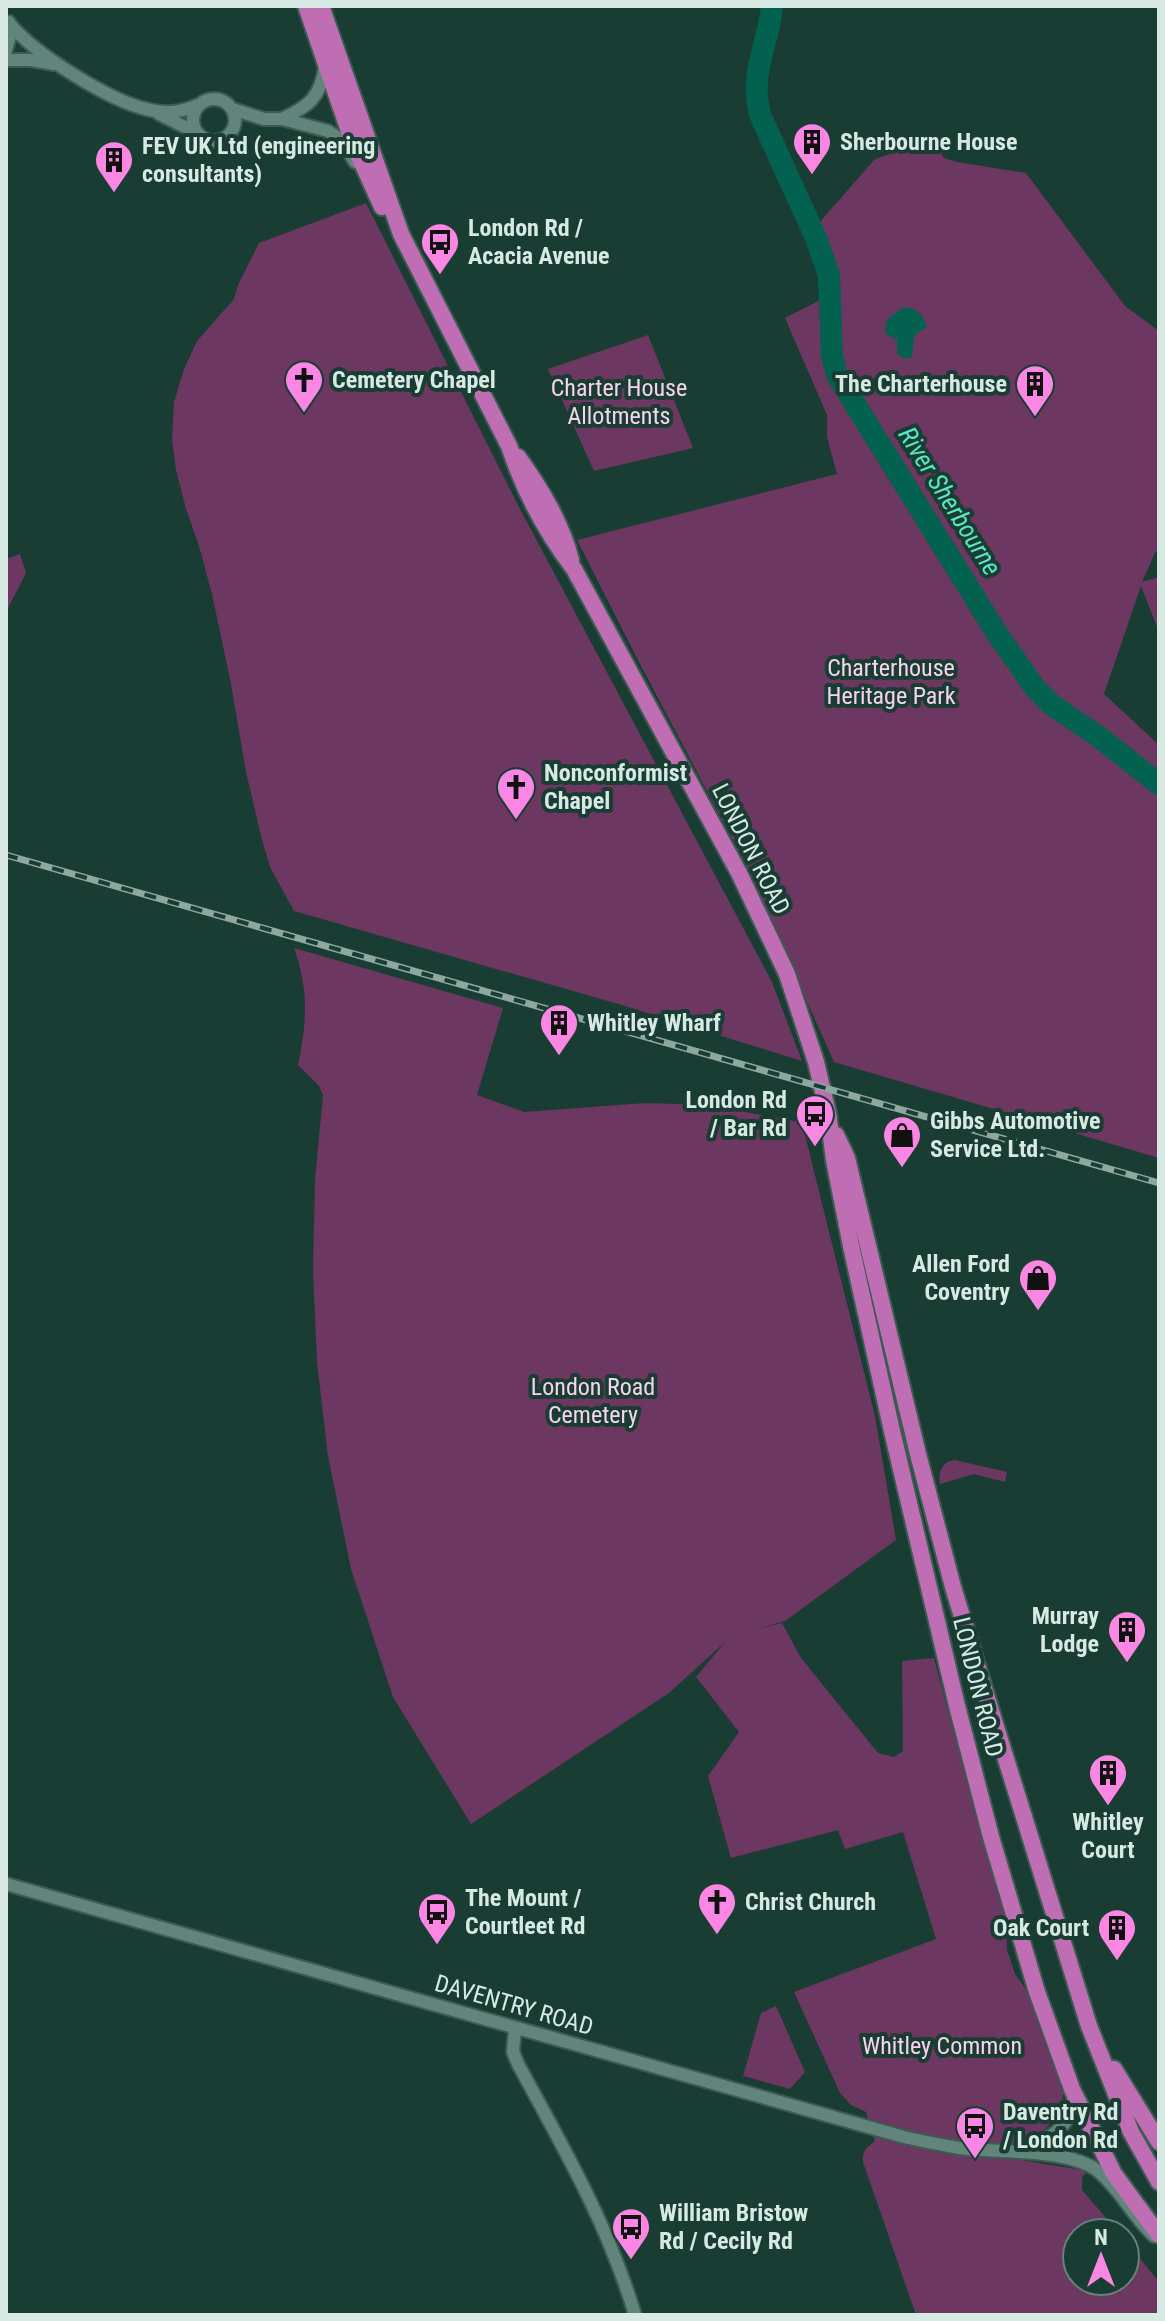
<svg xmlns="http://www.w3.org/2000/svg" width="1165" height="2321" font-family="'Roboto Condensed',sans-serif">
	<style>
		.green { fill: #6c3761 }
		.water { fill: #03624f }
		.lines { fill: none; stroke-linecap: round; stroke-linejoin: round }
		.river { stroke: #03624f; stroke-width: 22 }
		.tertiary-casing { stroke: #3c5b53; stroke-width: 16 }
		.trunk-casing { stroke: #3c5b53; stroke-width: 20 }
		.tertiary { stroke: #61857a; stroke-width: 12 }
		.trunk { stroke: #c06eb4; stroke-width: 16 }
		.rail-casing { stroke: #8ea8a0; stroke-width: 7 }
		.rail { stroke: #1a3d33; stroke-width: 4; stroke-dasharray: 12; stroke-linecap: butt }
		.labels { text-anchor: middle; stroke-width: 8; stroke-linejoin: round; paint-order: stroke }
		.poi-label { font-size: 24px; font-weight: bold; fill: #d6eae3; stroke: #1a3d33; text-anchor: start }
		.park-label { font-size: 24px; fill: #f8d3ee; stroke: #1a3d33 }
		.street-label { font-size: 24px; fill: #d6eae3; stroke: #1a3d33 }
		.water-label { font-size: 26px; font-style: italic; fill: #56e7c3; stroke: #1a3d33 }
	</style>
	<rect width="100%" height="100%" fill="#1a3d33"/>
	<path class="green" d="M 938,147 L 944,158 L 957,162 L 1026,173 L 1125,306 L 1159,331 L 1159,549 L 1155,553 L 1142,582 L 1159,577 L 1159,632 L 1141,586 L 1104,694 L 1159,745 L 1159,1158 L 834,1062 L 743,859 L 639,662 L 577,540 L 837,474 L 827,437 L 827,415 L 785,318 L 830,295 L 805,239 L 875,159 L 905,149 Z
		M 366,203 L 520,509 L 772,982 L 802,1061 L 622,1005 L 294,911 L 270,867 L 262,840 L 246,772 L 231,684 L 212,594 L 199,546 L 186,509 L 176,470 L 172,439 L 174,402 L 184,369 L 197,341 L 234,299 L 238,285 L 259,243 Z
		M 648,335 L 693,448 L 594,471 L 548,369 Z
		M 20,554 L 26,573 L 6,612 L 6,559 Z
		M 294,948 L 503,1008 L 477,1095 L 524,1112 L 646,1103 L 708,1105 L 799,1122 L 803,1127 L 875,1416 L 896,1540 L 785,1621 L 757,1629 L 782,1623 L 801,1658 L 878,1753 L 894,1757 L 903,1751 L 902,1661 L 934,1658 L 983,1843 L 1006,1917 L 1007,1950 L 1015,1974 L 1031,1997 L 1063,2094 L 1062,2109 L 1045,2130 L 1013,2143 L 1015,2159 L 1088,2171 L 1082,2177 L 1082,2190 L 1119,2233 L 1077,2233 L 1077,2281 L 1125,2281 L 1125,2240 L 1159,2282 L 1159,2315 L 916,2315 L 863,2162 C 862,2151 866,2148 875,2141 L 866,2112 L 851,2105 L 840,2093 L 794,1992 L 936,1939 L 903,1832 L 845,1849 L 838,1830 L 731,1858 L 708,1776 L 739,1732 L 696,1677 L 725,1642 L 669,1693 L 471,1824 L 393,1697 L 351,1569 L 328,1456 L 317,1362 L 313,1269 L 315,1179 L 323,1095 L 319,1086 L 298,1065 C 307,1022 309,990 294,948 Z
		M 955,1460 L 1007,1472 L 1005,1482 L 974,1474 L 940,1484 C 938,1472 942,1461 955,1460 Z
		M 776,2006 L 805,2072 L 790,2089 L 743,2076 L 761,2013 Z"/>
	<path class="water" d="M 905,307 C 919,309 922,314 927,327 C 907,338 916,340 912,357 L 905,359 L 897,354 L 897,340 L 886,334 C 883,318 893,314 905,307 Z"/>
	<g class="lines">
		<path class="river" d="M 772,6 C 768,47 748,75 761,117 L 816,238 L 829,275 L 832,356 L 837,375 L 996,632 L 1035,688 L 1052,705 L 1099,737 L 1159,784"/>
		<defs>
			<path id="tertiary" d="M 10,24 C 36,55 111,102 150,110 C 168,114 182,112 198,105
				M 6,50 L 11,33 L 9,22
				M 6,60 L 31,60 L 54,64
				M193 120a21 21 0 1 1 42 0a21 21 0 1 1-42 0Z
				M 232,109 L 264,119 L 282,119 L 328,131 L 341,140 L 355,162
				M 159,114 L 197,133
				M 282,119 C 309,106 320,98 325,67
				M 6,1884 L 904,2137 C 922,2141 941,2145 959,2148 C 995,2153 1069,2148 1098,2171 C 1120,2189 1133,2217 1154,2236
				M 515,2028 L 513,2052 L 518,2064 C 563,2147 608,2224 635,2315
				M 1021,2149 C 1049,2141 1076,2125 1073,2092"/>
			<path id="trunk" d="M 306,6 L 353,143 L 382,207
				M 321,6 L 401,234 L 509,446 C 524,491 545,531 574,569 L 739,873 L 787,974 L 816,1062 L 828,1113 L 834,1160 L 851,1246 L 892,1431 L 957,1706 L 991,1837 L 1037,1992 L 1072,2089 L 1114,2174 L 1159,2235
				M 518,457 C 541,489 561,522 571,560
				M 836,1135 L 847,1158 L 918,1454 L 953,1587 L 987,1698 L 1089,2026 L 1131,2132 L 1159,2182
				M 1114,2069 L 1159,2142"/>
		</defs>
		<use href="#tertiary" class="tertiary-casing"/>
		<use href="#trunk" class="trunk-casing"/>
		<use href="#tertiary" class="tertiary"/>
		<use href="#trunk" class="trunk"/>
		<defs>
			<path id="rail" d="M 6,855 L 1159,1183"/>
		</defs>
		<use href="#rail" class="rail-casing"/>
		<use href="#rail" class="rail"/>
	</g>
	<defs>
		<symbol id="building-pin" viewBox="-11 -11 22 30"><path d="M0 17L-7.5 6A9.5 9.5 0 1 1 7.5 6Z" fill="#fc86e4" stroke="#1a3d33"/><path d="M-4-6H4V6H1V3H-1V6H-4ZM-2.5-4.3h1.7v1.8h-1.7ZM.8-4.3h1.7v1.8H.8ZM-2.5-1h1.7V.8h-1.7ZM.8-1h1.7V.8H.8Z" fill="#111"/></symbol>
		<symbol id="bus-pin" viewBox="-11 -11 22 30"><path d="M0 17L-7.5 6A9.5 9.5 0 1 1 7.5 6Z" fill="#fc86e4" stroke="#1a3d33"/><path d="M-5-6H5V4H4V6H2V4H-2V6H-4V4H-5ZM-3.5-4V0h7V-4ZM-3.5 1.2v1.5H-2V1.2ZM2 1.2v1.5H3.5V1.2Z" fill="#111"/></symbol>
		<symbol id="church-pin" viewBox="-11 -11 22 30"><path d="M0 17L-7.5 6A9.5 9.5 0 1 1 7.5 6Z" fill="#fc86e4" stroke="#1a3d33"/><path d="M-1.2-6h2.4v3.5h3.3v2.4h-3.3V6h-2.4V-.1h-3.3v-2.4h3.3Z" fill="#111"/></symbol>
		<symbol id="shop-pin" viewBox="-11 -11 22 30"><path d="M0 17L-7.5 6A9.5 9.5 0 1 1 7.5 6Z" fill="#fc86e4" stroke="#1a3d33"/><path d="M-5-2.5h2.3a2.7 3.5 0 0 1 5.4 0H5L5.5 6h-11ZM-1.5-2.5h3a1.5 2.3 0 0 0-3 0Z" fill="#111"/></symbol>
	</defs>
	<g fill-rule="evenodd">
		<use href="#building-pin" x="790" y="120" width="44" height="60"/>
		<use href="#building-pin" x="92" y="138" width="44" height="60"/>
		<use href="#bus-pin" x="418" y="220" width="44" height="60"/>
		<use href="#church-pin" x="282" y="358" width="44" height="60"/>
		<use href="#building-pin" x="1013" y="362" width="44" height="60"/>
		<use href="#church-pin" x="494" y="765" width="44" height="60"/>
		<use href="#building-pin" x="537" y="1001" width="44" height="60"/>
		<use href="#bus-pin" x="793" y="1092" width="44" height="60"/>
		<use href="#shop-pin" x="880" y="1113" width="44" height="60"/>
		<use href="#shop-pin" x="1016" y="1256" width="44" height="60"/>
		<use href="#building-pin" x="1105" y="1608" width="44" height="60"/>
		<use href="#building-pin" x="1086" y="1751" width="44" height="60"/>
		<use href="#church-pin" x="695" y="1880" width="44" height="60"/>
		<use href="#bus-pin" x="415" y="1890" width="44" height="60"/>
		<use href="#building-pin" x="1095" y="1906" width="44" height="60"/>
		<use href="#bus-pin" x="953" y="2104" width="44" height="60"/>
		<use href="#bus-pin" x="609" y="2205" width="44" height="60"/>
	</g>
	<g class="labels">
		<g class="poi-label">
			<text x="840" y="150">Sherbourne House</text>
			<text x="142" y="154">FEV UK Ltd (engineering<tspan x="142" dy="28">consultants)</tspan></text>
			<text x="468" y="236">London Rd /<tspan x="468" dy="28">Acacia Avenue</tspan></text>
			<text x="332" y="388">Cemetery Chapel</text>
			<text x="1007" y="392" text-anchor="end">The Charterhouse</text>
			<text x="544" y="781">Nonconformist<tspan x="544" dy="28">Chapel</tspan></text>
			<text x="587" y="1031">Whitley Wharf</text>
			<text x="787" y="1108" text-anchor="end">London Rd<tspan x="787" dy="28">/ Bar Rd</tspan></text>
			<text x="930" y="1129">Gibbs Automotive<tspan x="930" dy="28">Service Ltd.</tspan></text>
			<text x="1010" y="1272" text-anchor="end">Allen Ford<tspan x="1010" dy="28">Coventry</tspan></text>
			<text x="1099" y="1624" text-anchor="end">Murray<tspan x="1099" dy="28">Lodge</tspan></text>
			<text x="1108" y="1830" text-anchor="middle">Whitley<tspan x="1108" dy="28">Court</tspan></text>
			<text x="465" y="1906">The Mount /<tspan x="465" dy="28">Courtleet Rd</tspan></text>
			<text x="745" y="1910">Christ Church</text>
			<text x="1089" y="1936" text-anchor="end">Oak Court</text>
			<text x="1003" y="2120">Daventry Rd<tspan x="1003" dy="28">/ London Rd</tspan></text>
			<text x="659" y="2221">William Bristow<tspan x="659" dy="28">Rd / Cecily Rd</tspan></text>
		</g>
		<g class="park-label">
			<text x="619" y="396">Charter House<tspan x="619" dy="28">Allotments</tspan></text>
			<text x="891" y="676">Charterhouse<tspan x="891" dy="28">Heritage Park</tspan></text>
			<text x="593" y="1395">London Road<tspan x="593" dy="28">Cemetery</tspan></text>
			<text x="942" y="2054">Whitley Common</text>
		</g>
		<g class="street-label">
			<text transform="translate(751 849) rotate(63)" y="8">LONDON ROAD</text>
			<text transform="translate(978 1687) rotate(76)" y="8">LONDON ROAD</text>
			<text transform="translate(514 2005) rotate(16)" y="8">DAVENTRY ROAD</text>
		</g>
		<g class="water-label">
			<text transform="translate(950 501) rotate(58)" y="9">River Sherbourne</text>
		</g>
	</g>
	<rect width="1165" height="2321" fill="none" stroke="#d6eae3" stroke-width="16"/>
	<g transform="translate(1101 2257)"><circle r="38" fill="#1a3d33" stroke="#658279" stroke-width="2"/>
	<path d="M0-6L14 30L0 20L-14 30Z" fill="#fc86e4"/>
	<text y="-12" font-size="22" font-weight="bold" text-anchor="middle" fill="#d6eae3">N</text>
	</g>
</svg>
